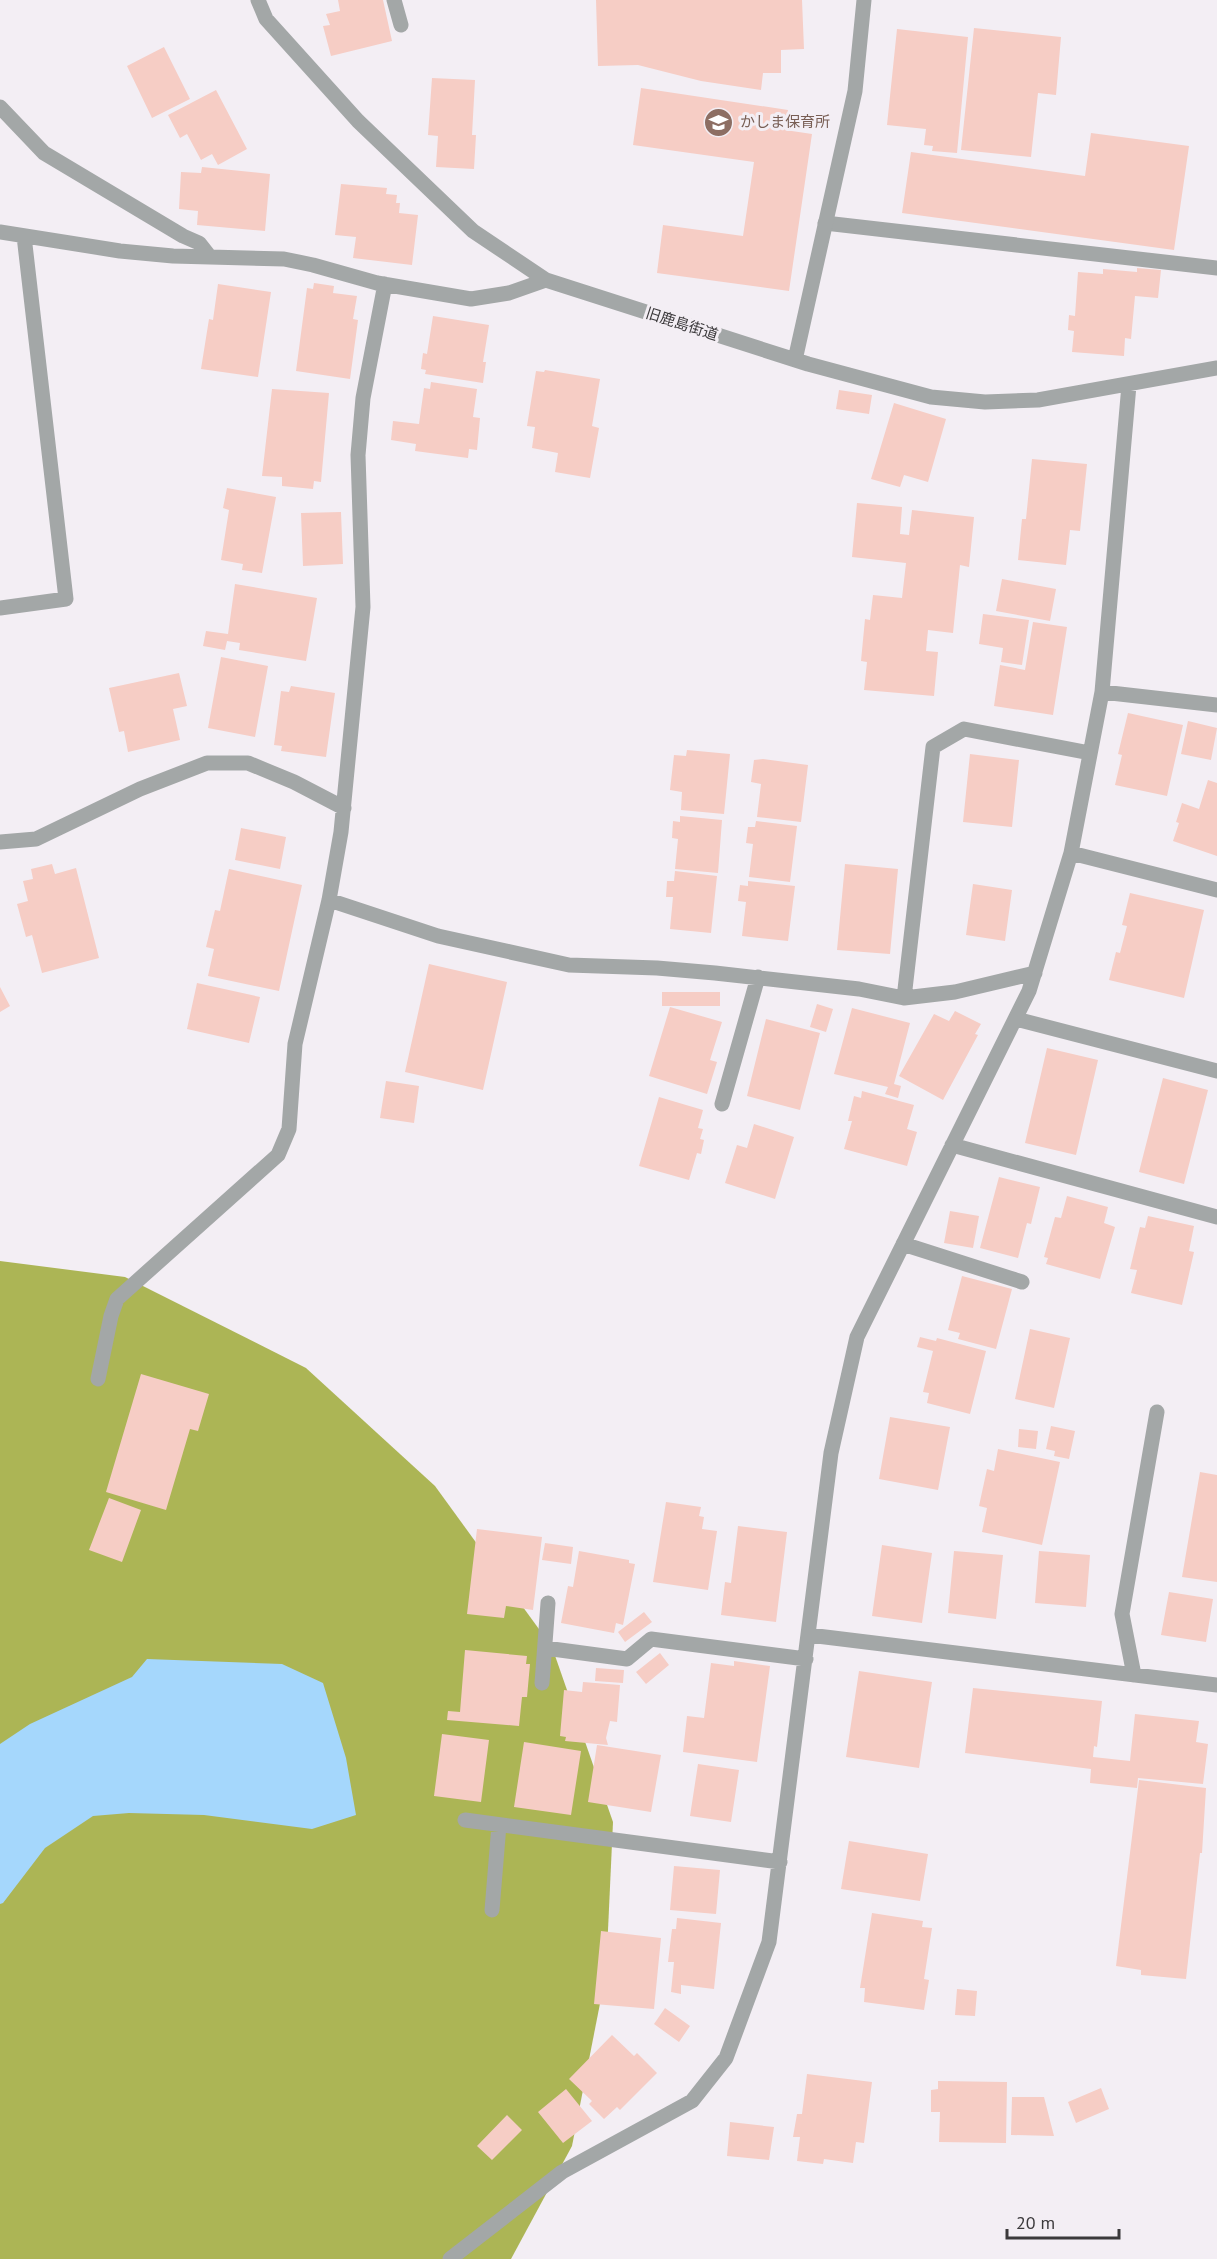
<svg xmlns="http://www.w3.org/2000/svg" width="1217" height="2259" font-family="'PT Sans','Noto Sans JP',sans-serif">
	<style>
		.forest { fill: #acb555 }
		.water { fill: #a5d7fc }
		.building { fill: #f6cdc5 }
		.lines { fill: none; stroke-linecap: round; stroke-linejoin: round }
		.lane { stroke: #a3a7a7; stroke-width: 15 }
		.street { stroke: #a3a7a7; stroke-width: 15 }
		.labels { text-anchor: middle; stroke-width: 6; stroke-linejoin: round; paint-order: stroke }
		.education-label { font-size: 15px; fill: #785e54; stroke: #f3eef4; text-anchor: start }
		.street-label { font-size: 15px; fill: #3b393b; stroke: #f3eef4 }
	</style>
	<rect width="100%" height="100%" fill="#f3eef4"/>
	<path class="forest" d="M 0,1261 L 125,1277 L 306,1368 L 435,1486 L 552,1647 L 613,1822 L 606,1973 L 572,2146 L 511,2259 L 0,2259 Z"/>
	<path class="water" d="M 147,1659 L 282,1664 L 323,1683 L 346,1758 L 356,1815 L 312,1829 L 204,1815 L 129,1813 L 93,1816 L 45,1848 L 3,1903 L 0,1904 L 0,1744 L 30,1724 L 132,1677 Z"/>
	<path class="building" d="M 338,0 L 383,0 L 392,41 L 331,56 L 323,26 L 330,25 L 326,14 L 340,11 Z
		M 596,0 L 802,0 L 804,49 L 781,50 L 781,73 L 763,73 L 761,90 L 701,81 L 638,65 L 598,66 Z
		M 974,28 L 1061,37 L 1056,95 L 1038,93 L 1031,157 L 961,150 Z
		M 897,29 L 968,37 L 957,153 L 932,151 L 933,146 L 924,145 L 926,129 L 887,125 Z
		M 164,47 L 190,99 L 152,118 L 127,66 Z
		M 432,78 L 475,80 L 472,135 L 476,135 L 474,169 L 436,167 L 438,136 L 428,135 Z
		M 641,88 L 788,110 L 785,130 L 812,134 L 789,291 L 657,273 L 663,225 L 743,236 L 754,162 L 633,145 Z
		M 216,90 L 247,149 L 218,165 L 212,154 L 201,160 L 187,134 L 180,138 L 168,115 Z
		M 1091,133 L 1189,146 L 1174,250 L 902,213 L 911,152 L 1085,176 Z
		M 202,167 L 270,174 L 265,231 L 197,225 L 198,211 L 179,209 L 181,172 L 201,173 Z
		M 341,184 L 387,188 L 386,194 L 397,195 L 396,203 L 400,203 L 399,213 L 418,215 L 412,265 L 353,258 L 356,237 L 335,235 Z
		M 1137,268 L 1161,270 L 1158,298 L 1135,296 L 1131,339 L 1125,338 L 1124,356 L 1072,352 L 1074,331 L 1068,330 L 1069,315 L 1075,316 L 1078,272 L 1103,274 L 1103,269 L 1137,272 Z
		M 314,283 L 334,286 L 333,293 L 357,296 L 353,319 L 358,320 L 350,379 L 296,371 L 307,288 L 313,289 Z
		M 218,284 L 271,292 L 258,377 L 201,369 L 209,319 L 213,320 Z
		M 433,316 L 489,325 L 483,362 L 486,362 L 483,383 L 425,374 L 426,370 L 421,369 L 423,353 L 427,354 Z
		M 545,370 L 600,379 L 592,426 L 599,428 L 590,478 L 555,472 L 558,453 L 532,448 L 535,427 L 527,426 L 536,371 L 544,372 Z
		M 431,382 L 477,389 L 473,417 L 480,418 L 477,450 L 469,449 L 468,458 L 415,451 L 416,444 L 391,440 L 393,421 L 419,424 L 424,388 L 430,389 Z
		M 272,389 L 329,393 L 321,482 L 314,481 L 313,489 L 282,486 L 282,477 L 262,476 Z
		M 839,390 L 872,395 L 869,414 L 836,409 Z
		M 894,403 L 946,419 L 928,482 L 904,475 L 900,487 L 871,479 Z
		M 1032,459 L 1087,464 L 1080,531 L 1070,530 L 1066,565 L 1018,560 L 1022,519 L 1026,519 Z
		M 227,488 L 276,497 L 262,573 L 242,570 L 243,564 L 221,560 L 229,510 L 223,508 Z
		M 857,503 L 902,507 L 900,534 L 909,535 L 912,510 L 974,517 L 969,567 L 960,565 L 953,633 L 928,630 L 926,651 L 938,652 L 934,696 L 864,690 L 867,662 L 861,661 L 865,619 L 870,620 L 873,595 L 902,598 L 906,563 L 852,557 Z
		M 341,512 L 343,564 L 303,566 L 301,513 Z
		M 1002,579 L 1056,589 L 1050,621 L 996,611 Z
		M 235,584 L 317,598 L 306,661 L 239,650 L 240,643 L 227,641 L 225,650 L 203,646 L 206,631 L 228,634 Z
		M 983,614 L 1029,620 L 1022,665 L 1001,662 L 1003,648 L 979,644 Z
		M 1033,622 L 1067,627 L 1053,715 L 994,706 L 1000,665 L 1025,670 Z
		M 221,657 L 268,666 L 255,737 L 208,728 Z
		M 179,673 L 187,706 L 173,709 L 180,740 L 128,752 L 124,731 L 119,732 L 109,688 Z
		M 291,686 L 335,693 L 326,757 L 281,751 L 282,746 L 274,745 L 281,691 L 289,692 Z
		M 1128,713 L 1183,725 L 1167,796 L 1115,785 L 1122,755 L 1118,754 Z
		M 1188,721 L 1217,728 L 1211,760 L 1181,754 Z
		M 687,750 L 730,754 L 724,814 L 681,810 L 682,792 L 670,790 L 674,755 L 686,756 Z
		M 970,754 L 1019,760 L 1012,827 L 963,822 Z
		M 763,759 L 808,765 L 801,822 L 757,817 L 761,784 L 751,782 L 754,760 Z
		M 1208,780 L 1217,783 L 1217,856 L 1173,841 L 1179,823 L 1176,822 L 1182,803 L 1199,809 Z
		M 680,816 L 722,820 L 718,873 L 675,869 L 678,839 L 672,838 L 673,821 L 680,822 Z
		M 756,821 L 797,826 L 790,882 L 749,877 L 753,844 L 746,843 L 748,827 L 755,827 Z
		M 241,828 L 286,837 L 280,869 L 235,860 Z
		M 52,864 L 55,874 L 76,868 L 99,958 L 42,973 L 32,935 L 26,937 L 17,904 L 28,901 L 23,881 L 33,879 L 31,869 Z
		M 845,864 L 898,869 L 890,954 L 837,950 Z
		M 229,869 L 302,885 L 279,991 L 208,976 L 214,949 L 206,947 L 215,910 L 220,911 Z
		M 675,871 L 717,876 L 711,933 L 670,929 L 673,897 L 666,897 L 667,881 L 674,881 Z
		M 748,881 L 795,886 L 788,941 L 742,936 L 746,902 L 738,901 L 740,885 L 748,886 Z
		M 973,884 L 1012,890 L 1005,941 L 966,935 Z
		M 1130,893 L 1204,910 L 1184,998 L 1109,980 L 1116,952 L 1120,953 L 1127,926 L 1122,925 Z
		M 429,964 L 507,982 L 483,1090 L 405,1072 Z
		M 197,983 L 260,997 L 249,1043 L 187,1029 Z
		M 0,987 L 10,1006 L 0,1012 Z
		M 662,992 L 720,992 L 720,1006 L 662,1006 Z
		M 817,1004 L 833,1009 L 826,1032 L 810,1027 Z
		M 670,1007 L 722,1022 L 710,1060 L 717,1062 L 707,1094 L 649,1076 Z
		M 852,1008 L 910,1023 L 894,1084 L 901,1086 L 898,1098 L 885,1094 L 888,1087 L 834,1074 Z
		M 955,1011 L 981,1024 L 975,1034 L 978,1035 L 943,1100 L 899,1076 L 934,1014 L 949,1021 Z
		M 766,1019 L 820,1033 L 800,1110 L 747,1096 Z
		M 1047,1048 L 1098,1060 L 1076,1155 L 1025,1143 Z
		M 1163,1078 L 1208,1090 L 1184,1184 L 1139,1172 Z
		M 386,1081 L 419,1086 L 414,1123 L 380,1118 Z
		M 862,1091 L 914,1105 L 907,1129 L 917,1132 L 907,1166 L 844,1149 L 852,1121 L 848,1121 L 854,1096 L 861,1098 Z
		M 659,1097 L 703,1110 L 698,1128 L 703,1129 L 700,1139 L 704,1140 L 701,1154 L 697,1153 L 689,1180 L 639,1166 Z
		M 754,1124 L 794,1137 L 775,1199 L 725,1183 L 737,1145 L 747,1148 Z
		M 999,1177 L 1040,1187 L 1031,1224 L 1027,1223 L 1018,1258 L 980,1248 Z
		M 1067,1196 L 1108,1207 L 1104,1223 L 1115,1227 L 1100,1279 L 1046,1264 L 1048,1258 L 1044,1257 L 1055,1217 L 1061,1218 Z
		M 950,1211 L 979,1216 L 973,1248 L 944,1243 Z
		M 1148,1216 L 1194,1226 L 1189,1251 L 1194,1252 L 1182,1305 L 1131,1293 L 1137,1270 L 1130,1269 L 1140,1227 L 1145,1228 Z
		M 962,1276 L 1012,1289 L 996,1349 L 958,1339 L 960,1333 L 948,1330 Z
		M 1030,1329 L 1070,1338 L 1054,1408 L 1015,1399 Z
		M 920,1337 L 936,1341 L 937,1338 L 986,1351 L 970,1414 L 927,1403 L 929,1393 L 923,1392 L 933,1351 L 917,1347 Z
		M 141,1374 L 209,1394 L 198,1431 L 190,1429 L 166,1510 L 106,1492 Z
		M 890,1417 L 950,1427 L 938,1490 L 879,1479 Z
		M 1051,1426 L 1075,1431 L 1069,1459 L 1054,1456 L 1055,1451 L 1046,1449 Z
		M 1019,1429 L 1038,1431 L 1036,1449 L 1018,1447 Z
		M 998,1449 L 1060,1462 L 1042,1545 L 982,1532 L 987,1508 L 979,1506 L 987,1469 L 994,1471 Z
		M 1200,1472 L 1217,1475 L 1217,1582 L 1182,1577 Z
		M 109,1498 L 141,1510 L 122,1562 L 89,1550 Z
		M 666,1502 L 701,1507 L 699,1516 L 704,1517 L 702,1529 L 717,1531 L 708,1590 L 653,1582 Z
		M 738,1526 L 787,1532 L 776,1622 L 721,1615 L 725,1582 L 731,1583 Z
		M 477,1529 L 542,1537 L 533,1610 L 506,1606 L 504,1618 L 467,1614 Z
		M 545,1543 L 573,1547 L 571,1564 L 542,1560 Z
		M 882,1545 L 932,1553 L 922,1623 L 872,1616 Z
		M 579,1551 L 629,1560 L 629,1563 L 635,1564 L 623,1625 L 616,1623 L 614,1633 L 561,1623 L 568,1586 L 573,1587 Z
		M 954,1551 L 1003,1555 L 996,1619 L 948,1613 Z
		M 1039,1551 L 1090,1555 L 1086,1607 L 1035,1603 Z
		M 1169,1592 L 1213,1599 L 1206,1642 L 1161,1635 Z
		M 644,1612 L 652,1622 L 625,1642 L 618,1632 Z
		M 465,1650 L 527,1656 L 526,1664 L 530,1664 L 527,1697 L 522,1697 L 519,1726 L 447,1720 L 448,1711 L 460,1712 Z
		M 660,1653 L 669,1665 L 646,1684 L 636,1672 Z
		M 734,1661 L 770,1666 L 757,1762 L 683,1752 L 687,1716 L 704,1718 L 711,1663 L 734,1666 Z
		M 596,1668 L 624,1670 L 623,1683 L 595,1681 Z
		M 859,1671 L 932,1682 L 919,1768 L 846,1757 Z
		M 583,1682 L 620,1685 L 617,1722 L 610,1721 L 606,1738 L 608,1745 L 565,1741 L 566,1737 L 560,1736 L 564,1690 L 582,1692 Z
		M 973,1688 L 1102,1701 L 1097,1747 L 1094,1746 L 1093,1757 L 1130,1761 L 1135,1714 L 1199,1721 L 1196,1742 L 1208,1744 L 1203,1784 L 1138,1778 L 1137,1788 L 1090,1783 L 1091,1769 L 965,1753 Z
		M 442,1734 L 489,1740 L 481,1802 L 434,1796 Z
		M 524,1742 L 581,1751 L 571,1815 L 514,1807 Z
		M 597,1745 L 661,1755 L 651,1812 L 588,1802 Z
		M 698,1764 L 739,1770 L 731,1822 L 690,1816 Z
		M 1139,1780 L 1206,1788 L 1202,1853 L 1200,1853 L 1186,1979 L 1141,1975 L 1141,1970 L 1116,1966 Z
		M 849,1841 L 928,1854 L 920,1901 L 841,1889 Z
		M 674,1866 L 720,1870 L 716,1914 L 670,1910 Z
		M 872,1913 L 923,1921 L 922,1927 L 932,1928 L 924,1979 L 929,1980 L 924,2010 L 864,2002 L 865,1988 L 860,1988 Z
		M 677,1918 L 721,1923 L 714,1989 L 681,1985 L 681,1994 L 671,1992 L 674,1962 L 668,1962 L 672,1929 L 676,1929 Z
		M 601,1931 L 661,1938 L 654,2009 L 594,2004 Z
		M 957,1989 L 977,1991 L 975,2016 L 955,2015 Z
		M 665,2008 L 690,2026 L 679,2042 L 654,2024 Z
		M 612,2035 L 634,2056 L 637,2053 L 657,2073 L 620,2110 L 617,2107 L 604,2119 L 589,2104 L 592,2101 L 569,2079 Z
		M 807,2074 L 872,2082 L 864,2143 L 856,2142 L 853,2163 L 824,2159 L 823,2164 L 797,2161 L 800,2137 L 793,2137 L 797,2114 L 802,2114 Z
		M 938,2081 L 1007,2082 L 1006,2143 L 939,2142 L 940,2112 L 931,2112 L 931,2090 L 938,2089 Z
		M 1101,2088 L 1109,2109 L 1076,2123 L 1068,2102 Z
		M 566,2089 L 592,2121 L 563,2143 L 538,2112 Z
		M 1012,2097 L 1044,2097 L 1054,2136 L 1011,2135 Z
		M 507,2115 L 522,2130 L 492,2160 L 477,2146 Z
		M 730,2122 L 774,2127 L 769,2160 L 727,2156 Z"/>
	<g class="lines">
		<path class="lane" d="M 825,223 L 1217,268"/>
		<path class="street" d="M 258,0 L 266,19 L 358,121 L 473,231 L 546,280 L 808,364 L 931,397 L 985,402 L 1038,400 L 1217,368
			M 394,0 L 401,25
			M 0,107 L 44,153 L 183,236 L 199,243 L 210,257
			M 0,232 L 120,251 L 173,256 L 284,259 L 313,265 L 377,283 L 471,299 L 509,293 L 546,280
			M 795,360 L 855,91 L 864,0
			M 0,608 L 66,599 L 24,236
			M 1102,692 L 1217,705
			M 0,842 L 36,839 L 140,789 L 207,763 L 248,763 L 294,782 L 344,808
			M 1071,853 L 1217,890
			M 329,900 L 438,936 L 569,965 L 657,968 L 715,973 L 859,989 L 904,998 L 955,992 L 1035,973
			M 904,998 L 933,747 L 964,729 L 1090,753
			M 1016,1019 L 1217,1071
			M 722,1104 L 758,977
			M 952,1145 L 1217,1217
			M 903,1244 L 1022,1282
			M 98,1379 L 111,1316 L 117,1299 L 278,1155 L 289,1129 L 295,1044 L 329,900 L 341,832 L 363,607 L 358,455 L 363,398 L 385,284
			M 809,1635 L 1217,1685
			M 545,1648 L 627,1659 L 651,1639 L 806,1659
			M 1134,1675 L 1122,1614 L 1157,1412
			M 542,1683 L 548,1603
			M 465,1820 L 780,1862
			M 492,1910 L 499,1825
			M 450,2259 L 562,2172 L 692,2101 L 726,2058 L 769,1942 L 831,1453 L 857,1337 L 1029,991 L 1071,853 L 1102,692 L 1129,385"/>
	</g>
	<defs>
		<symbol id="school-disc" viewBox="-11 -11 22 22"><circle r="9.5" fill="#8d6e63" stroke="#f3eef4"/><path d="M0-5L7-2L0 1L-7-2ZM-4 1L0 2.5L4 1V4Q0 6-4 4Z" fill="#fff"/></symbol>
	</defs>
	<g fill-rule="evenodd">
		<use href="#school-disc" x="702" y="106" width="33" height="33"/>
	</g>
	<g class="labels">
		<g class="education-label">
			<text x="740" y="127">かしま保育所</text>
		</g>
		<g class="street-label">
			<text transform="translate(682 324) rotate(18)" y="5">旧鹿島街道</text>
		</g>
	</g>
	<path d="M1007 2229v9h112v-9" fill="none" stroke="#3b393b" stroke-width="3"/>
	<text x="1016" y="2229" font-size="18" fill="#3b393b" stroke="#f3eef4" stroke-width="4.5" paint-order="stroke">20 m</text>
</svg>
